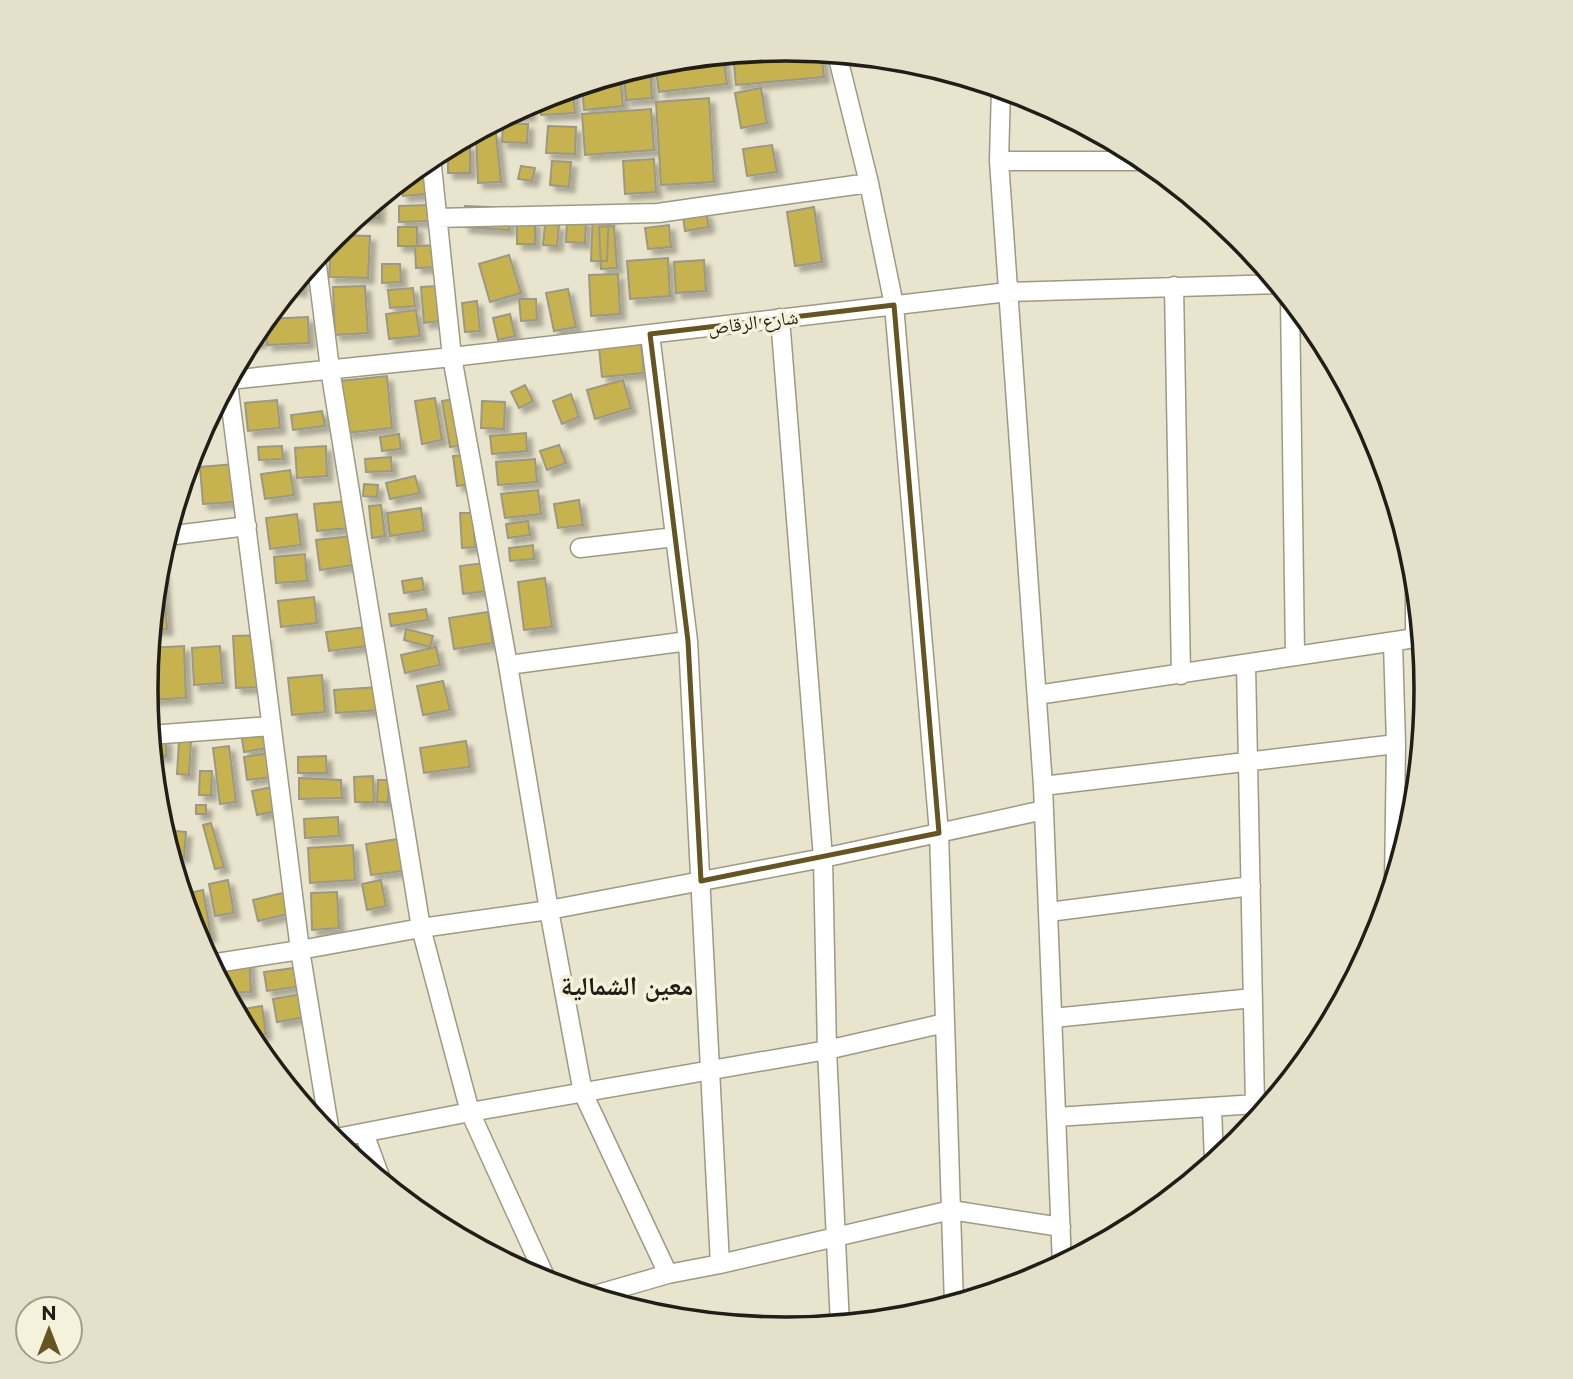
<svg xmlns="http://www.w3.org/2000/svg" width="1573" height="1379" font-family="Montserrat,'Noto Naskh Arabic',sans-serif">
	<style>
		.building { fill: #c6b34f; stroke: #9c9883; stroke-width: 2; filter: url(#shadow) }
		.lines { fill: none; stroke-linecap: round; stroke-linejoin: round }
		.minor-casing { stroke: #9d9a84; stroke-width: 21 }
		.minor { stroke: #fff; stroke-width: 18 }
		.marked { fill: none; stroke: #645522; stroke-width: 5; stroke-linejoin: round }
		.labels { text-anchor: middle; stroke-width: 7; stroke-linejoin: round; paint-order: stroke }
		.street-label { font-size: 19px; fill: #201e16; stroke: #f5f1da }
		.district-label { font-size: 26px; font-weight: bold; fill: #201e16; stroke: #f5f1da }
		.rim { fill: none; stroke: #201e16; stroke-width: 3.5 }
	</style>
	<defs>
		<filter id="shadow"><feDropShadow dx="5.5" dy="5.5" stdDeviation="2" flood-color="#0004"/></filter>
	</defs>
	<rect width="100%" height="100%" fill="#e8e4cd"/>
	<path class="building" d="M 787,49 L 821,52 L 824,77 L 736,85 L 733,54 Z
		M 723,55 L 727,84 L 659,92 L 655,63 Z
		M 650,65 L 652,98 L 626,100 L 624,73 Z
		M 620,74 L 623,106 L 584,110 L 582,86 Z
		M 573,88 L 575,113 L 541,115 L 540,99 Z
		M 761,88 L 767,123 L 741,128 L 735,93 Z
		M 709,98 L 714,182 L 661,185 L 656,102 Z
		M 529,105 L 530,115 L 506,117 Z
		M 651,109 L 654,150 L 585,155 L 582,114 Z
		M 503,123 L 528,124 L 527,143 L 502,142 Z
		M 548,126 L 576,127 L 575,154 L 546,153 Z
		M 476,133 L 496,133 L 501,182 L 478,183 Z
		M 454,145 L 470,145 L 470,173 L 448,173 L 448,148 Z
		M 772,145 L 777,172 L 747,176 L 743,149 Z
		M 654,159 L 656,192 L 625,194 L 623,161 Z
		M 552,161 L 571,162 L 569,187 L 550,185 Z
		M 521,166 L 535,168 L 532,181 L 518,179 Z
		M 425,171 L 427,194 L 403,196 L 401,181 L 413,172 Z
		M 379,199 L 379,218 L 357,217 Z
		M 430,205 L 430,221 L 399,222 L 399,206 Z
		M 465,206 L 510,208 L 509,230 L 464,227 Z
		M 814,207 L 822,262 L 795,266 L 787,212 Z
		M 593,211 L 609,212 L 607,261 L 591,261 Z
		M 706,212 L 709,227 L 685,231 L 683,216 Z
		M 567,219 L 586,220 L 585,243 L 566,242 Z
		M 517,221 L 535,221 L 535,244 L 517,244 Z
		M 545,223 L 559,225 L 557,246 L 543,245 Z
		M 669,225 L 671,247 L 648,249 L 645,228 Z
		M 614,226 L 617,268 L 601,269 L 599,227 Z
		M 398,227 L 417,227 L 417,246 L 398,246 Z
		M 335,235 L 370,236 L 368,278 L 329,277 L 331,240 Z
		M 441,245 L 442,267 L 416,268 L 415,246 Z
		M 509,255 L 521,293 L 490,302 L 479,264 Z
		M 668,258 L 670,296 L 630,299 L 627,261 Z
		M 704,260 L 706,291 L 676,293 L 674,262 Z
		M 382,264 L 400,264 L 401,282 L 382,283 Z
		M 618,274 L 620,314 L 591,316 L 589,275 Z
		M 301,276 L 303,277 L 301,291 L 290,289 Z
		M 365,286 L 368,333 L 335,335 L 333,287 Z
		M 438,286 L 440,321 L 424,323 L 421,287 Z
		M 413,288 L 415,306 L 390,308 L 388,290 Z
		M 568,289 L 576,327 L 554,331 L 546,293 Z
		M 519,299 L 536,299 L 537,320 L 521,321 Z
		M 477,301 L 480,331 L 465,332 L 462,303 Z
		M 416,310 L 420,336 L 389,339 L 386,314 Z
		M 510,314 L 515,336 L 498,340 L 493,318 Z
		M 308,317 L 309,343 L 267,345 L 266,319 Z
		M 260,326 L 261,342 L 249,343 L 254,333 Z
		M 641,344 L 644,373 L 602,377 L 599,348 Z
		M 387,376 L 392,428 L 346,433 L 340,381 Z
		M 623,380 L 631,408 L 595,419 L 587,390 Z
		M 525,385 L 533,401 L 519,408 L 511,392 Z
		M 571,394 L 579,417 L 562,424 L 553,401 Z
		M 435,398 L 442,440 L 422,444 L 415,401 Z
		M 461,398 L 469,444 L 450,447 L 442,401 Z
		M 277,400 L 280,428 L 248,431 L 245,403 Z
		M 482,401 L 505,402 L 504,429 L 481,428 Z
		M 322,411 L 325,426 L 293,430 L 291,415 Z
		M 526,433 L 527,451 L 492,454 L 490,436 Z
		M 399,434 L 401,449 L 382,451 L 380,437 Z
		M 559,445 L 566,463 L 547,470 L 540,451 Z
		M 282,446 L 283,459 L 259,460 L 258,447 Z
		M 326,446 L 327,476 L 297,478 L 295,448 Z
		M 470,455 L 473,484 L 457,486 L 453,456 Z
		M 391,457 L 392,471 L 366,472 L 365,459 Z
		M 535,459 L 537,482 L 498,485 L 496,462 Z
		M 235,464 L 237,502 L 203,504 L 200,467 Z
		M 290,470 L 294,495 L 265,499 L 261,474 Z
		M 415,476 L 420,493 L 390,499 L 386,483 Z
		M 364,484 L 378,485 L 377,497 L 363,496 Z
		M 538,490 L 541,514 L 505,518 L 501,494 Z
		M 579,500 L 583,525 L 558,528 L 554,504 Z
		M 347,501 L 349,528 L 317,531 L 314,504 Z
		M 381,505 L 385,536 L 372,538 L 369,506 Z
		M 421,508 L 424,531 L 390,536 L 387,513 Z
		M 460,513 L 473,513 L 475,547 L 462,548 Z
		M 297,514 L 301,545 L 270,549 L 266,518 Z
		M 528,521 L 530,535 L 508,538 L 506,524 Z
		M 351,536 L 354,565 L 320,570 L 316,540 Z
		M 533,545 L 534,559 L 510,561 L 509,548 Z
		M 305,554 L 307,581 L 276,583 L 274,557 Z
		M 484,563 L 487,591 L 463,594 L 460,566 Z
		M 163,572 L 167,629 L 152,630 L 158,573 Z
		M 422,578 L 424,590 L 404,593 L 402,581 Z
		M 545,578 L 552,627 L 524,630 L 518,582 Z
		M 314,597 L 317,623 L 281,627 L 278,601 Z
		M 426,609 L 428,620 L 391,626 L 389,614 Z
		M 488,612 L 493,643 L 454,649 L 449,618 Z
		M 373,626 L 376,645 L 329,651 L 326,632 Z
		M 406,629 L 433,636 L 430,647 L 404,640 Z
		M 265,635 L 268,687 L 236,688 L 233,636 Z
		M 184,646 L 186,698 L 147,700 L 150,648 Z
		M 220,646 L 223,683 L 194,685 L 192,648 Z
		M 436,647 L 440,665 L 405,673 L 401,655 Z
		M 322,675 L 325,712 L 292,715 L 288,678 Z
		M 443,681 L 450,710 L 423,715 L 417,686 Z
		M 379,687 L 381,710 L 336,713 L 334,690 Z
		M 262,720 L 267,748 L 244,752 L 240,724 Z
		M 151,739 L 166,739 L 166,756 L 153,756 Z
		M 179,741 L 191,741 L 189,775 L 177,774 Z
		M 466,741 L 470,767 L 424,773 L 420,748 Z
		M 229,746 L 236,802 L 220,804 L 213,748 Z
		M 269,753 L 273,777 L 247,780 L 244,757 Z
		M 326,756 L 327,773 L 298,773 L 298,757 Z
		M 200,771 L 212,771 L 211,795 L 199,795 Z
		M 373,776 L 374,802 L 355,802 L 354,777 Z
		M 299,778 L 341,780 L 342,798 L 299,799 Z
		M 378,780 L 389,780 L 388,802 L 377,802 Z
		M 272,787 L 277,811 L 257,815 L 252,791 Z
		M 196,805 L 206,805 L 206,814 L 196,814 Z
		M 338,817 L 339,836 L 305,838 L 304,819 Z
		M 211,823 L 224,867 L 215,869 L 203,825 Z
		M 163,830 L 186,832 L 184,857 L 171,856 Z
		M 398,839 L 403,871 L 371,875 L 366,844 Z
		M 353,845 L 355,880 L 310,883 L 308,848 Z
		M 228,880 L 234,913 L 215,916 L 209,884 Z
		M 381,880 L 386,906 L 367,910 L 362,884 Z
		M 203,890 L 211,936 L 197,938 L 189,915 L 185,894 Z
		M 287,892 L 292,913 L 258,921 L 253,900 Z
		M 337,892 L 339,928 L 312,930 L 311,893 Z
		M 249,956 L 251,992 L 226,993 L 225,957 Z
		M 294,968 L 296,987 L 267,991 L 264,972 Z
		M 302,994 L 306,1017 L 277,1022 L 273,999 Z
		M 262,1006 L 266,1034 L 249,1037 L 243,1009 Z"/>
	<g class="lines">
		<defs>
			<path id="minor" d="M 837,54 L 869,183 L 894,305 L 939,833 L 954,1305
				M 1001,88 L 999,161 L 1043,786 L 1062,1265
				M 431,157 L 452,357 L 508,665 L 549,910 L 583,1093 L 668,1274
				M 999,161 L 1147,161
				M 437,218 L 658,213 L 869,183
				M 316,258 L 330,369 L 421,928 L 470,1112 L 548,1283
				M 1174,286 L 1181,675
				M 1290,299 L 1295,655
				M 780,318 L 823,858 L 827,1050 L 840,1325
				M 650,334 L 688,641 L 720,1264
				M 229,380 L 452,357 L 1008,292 L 1278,284
				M 228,383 L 300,950 L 331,1139
				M 167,536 L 247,526
				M 580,548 L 675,537
				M 1415,639 L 1415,570
				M 1393,643 L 1396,744 L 1394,883
				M 508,665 L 688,641
				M 1246,665 L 1255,1104
				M 1037,695 L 1422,637
				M 150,735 L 271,726
				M 1043,786 L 1396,744
				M 1049,912 L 1251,886
				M 210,964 L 300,950 L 421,928 L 549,910 L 823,858 L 1044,810
				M 1053,1018 L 1253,998
				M 1212,1107 L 1214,1163
				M 1056,1117 L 1272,1103
				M 364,1133 L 382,1182
				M 331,1139 L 470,1112 L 827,1050 L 945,1023
				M 591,1296 L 668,1274 L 720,1264 L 951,1210 L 1061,1227"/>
		</defs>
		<use href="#minor" class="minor-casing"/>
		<use href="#minor" class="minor"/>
	</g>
	<path class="marked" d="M 894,305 L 939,833 L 701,881 L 688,641 L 650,334 Z"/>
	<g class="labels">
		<g class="street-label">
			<text transform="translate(753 322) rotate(-7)" y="7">شارع الرقاص</text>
		</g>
		<g class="district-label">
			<text x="627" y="995">معين الشمالية</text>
		</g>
	</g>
	<path d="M0 0H1573V1379H0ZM158 689a628 628 0 1 1 1256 0a628 628 0 1 1-1256 0Z" fill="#e4e0ca" fill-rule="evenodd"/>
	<path class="rim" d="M158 689a628 628 0 1 1 1256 0a628 628 0 1 1-1256 0Z"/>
	<g transform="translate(49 1330)"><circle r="33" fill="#f5f1da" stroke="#a09d8c" stroke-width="2"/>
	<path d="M0-5L12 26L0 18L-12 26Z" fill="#645522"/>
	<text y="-10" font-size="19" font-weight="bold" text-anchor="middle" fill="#201e16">N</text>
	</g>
</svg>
